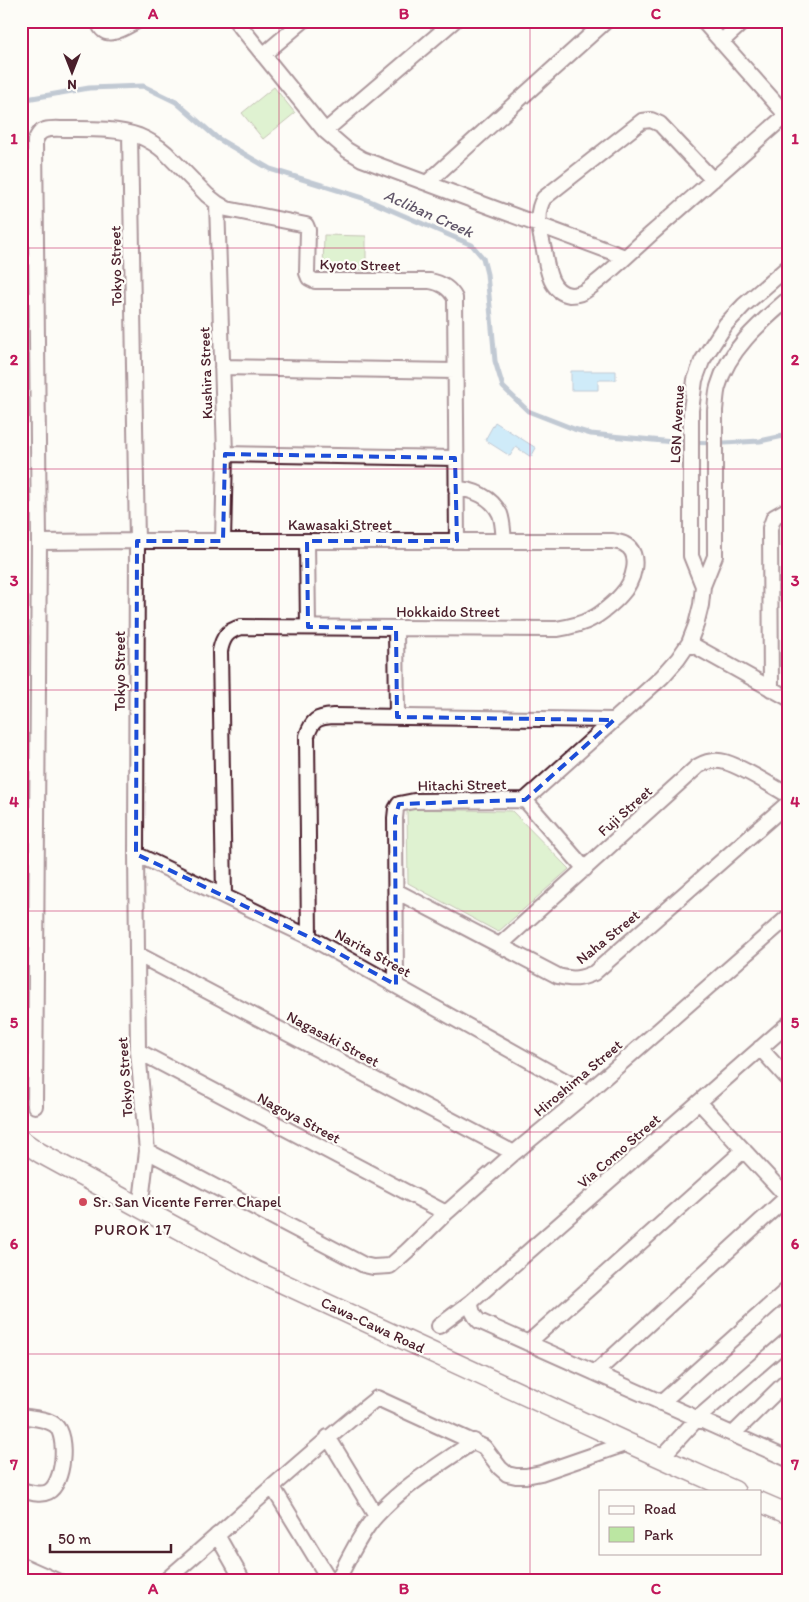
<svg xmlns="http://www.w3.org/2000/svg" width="809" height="1602" font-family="Itim,sans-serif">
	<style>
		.green { fill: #bbe6a2; stroke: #828266 }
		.water { fill: #98d7fa; stroke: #798da7 }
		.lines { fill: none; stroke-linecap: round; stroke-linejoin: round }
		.stream { stroke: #798da7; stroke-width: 5 }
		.street-casing { stroke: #4a1f2b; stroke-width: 18 }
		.secondary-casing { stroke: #4a1f2b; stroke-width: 22 }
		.street { stroke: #fdfcf7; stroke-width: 14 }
		.secondary { stroke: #fdfcf7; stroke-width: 19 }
		.marked { fill: none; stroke: #1d4ed8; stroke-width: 4; stroke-dasharray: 10 6; stroke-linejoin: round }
		.grid { fill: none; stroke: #c2185b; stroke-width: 1; stroke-opacity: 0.55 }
		.poi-dot { fill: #d1495b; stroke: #fdfcf7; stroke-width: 2 }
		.labels { text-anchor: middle; stroke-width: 4.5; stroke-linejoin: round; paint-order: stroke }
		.street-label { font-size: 15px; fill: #4a1f2b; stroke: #fdfcf7 }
		.poi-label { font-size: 15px; fill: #4a1f2b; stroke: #fdfcf7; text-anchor: start }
		.water-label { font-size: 16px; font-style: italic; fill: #615669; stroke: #fdfcf7 }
		.neighbourhood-label { font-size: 16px; letter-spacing: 1px; fill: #4a1f2b; stroke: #fdfcf7 }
		.neatline { fill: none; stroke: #c2185b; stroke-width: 2 }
		.grid-label { font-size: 16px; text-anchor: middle; font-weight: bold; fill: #c2185b }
	</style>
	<rect width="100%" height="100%" fill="#fdfcf7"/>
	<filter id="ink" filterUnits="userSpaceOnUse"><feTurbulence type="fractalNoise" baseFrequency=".02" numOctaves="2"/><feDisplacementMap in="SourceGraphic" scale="10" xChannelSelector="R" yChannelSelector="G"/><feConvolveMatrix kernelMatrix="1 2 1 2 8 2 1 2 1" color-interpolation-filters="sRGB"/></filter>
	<g filter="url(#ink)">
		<path class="green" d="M 274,87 L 295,113 L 263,139 L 242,113 Z
			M 324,235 L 366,236 L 366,270 L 323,269 Z
			M 407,809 L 512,811 L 569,869 L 498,932 L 408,883 Z"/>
		<path class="water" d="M 571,371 L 616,371 L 616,380 L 598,380 L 598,390 L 571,390 Z
			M 495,422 L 536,448 L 531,457 L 516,447 L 510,456 L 485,440 Z"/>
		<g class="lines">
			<path class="stream" d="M 21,100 L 89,88 L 143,86 L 176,102 L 217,138 L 270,169 L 363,198 L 472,245 L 483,258 L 487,274 L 495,361 L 503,387 L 528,411 L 574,429 L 591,434 L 673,442 L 724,443 L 760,441 L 788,435"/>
			<defs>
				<path id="street" d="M 98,21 C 104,43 124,28 137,21
					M 236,21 L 325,131 L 347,150 L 362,159 L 625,257
					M 703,21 L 788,117
					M 721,42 L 744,21
					M 263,55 L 303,21
					M 325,131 L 454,21
					M 130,134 L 137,541 L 136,854 L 138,1051 L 147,1151 L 142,1193 L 139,1207
					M 713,180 L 660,124 L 651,120 L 642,121 L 544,198 C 534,214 540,232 544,250 C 547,267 549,292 570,295 C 577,295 583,293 588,289 C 609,274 631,252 651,234 C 696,195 741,155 786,115
					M 427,183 L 606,21
					M 217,203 L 225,454 L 223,541
					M 222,367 L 455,371
					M 225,454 L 455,458
					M 456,489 C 473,489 492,497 500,514 C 503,522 503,532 504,541
					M 307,541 L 308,627
					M 39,542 L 137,541 L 613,541 C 616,542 621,542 624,544 C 643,553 633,583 621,595 C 615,602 600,615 591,619 C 580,625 569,627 557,629 L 241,627 C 227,631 223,637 220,651 L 224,896
					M 703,586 L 691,556 L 691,410 L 695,380 L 702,361 L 726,324 L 744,305 L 788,267
					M 396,628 L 397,717
					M 689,643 L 788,698
					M 771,689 L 770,528 L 774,517 L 788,509
					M 525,800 L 662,677 L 678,659 L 689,643 L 696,625 L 701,605 L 703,586 L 715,556 L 715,410 C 716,403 716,394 718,387 C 728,350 760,323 788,299
					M 136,854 L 309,937 L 587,1093
					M 396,891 L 558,976 C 574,980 580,979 594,973 L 788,803
					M 309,937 L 307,736 C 312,720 317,717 333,716 L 614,720
					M 500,945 L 698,766 C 707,761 715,759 725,762 C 743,767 770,785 788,795
					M 137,954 L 514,1153
					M 396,985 L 395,818 L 396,809 L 399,804 L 414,801 L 525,800 L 585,869
					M 788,1024 L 471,1302 C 471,1310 473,1315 479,1321 L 788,1459
					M 760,1048 L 788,1079
					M 138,1051 L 446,1213
					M 699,1102 L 788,1198
					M 35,1106 L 39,542 L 35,141 C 38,135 39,132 45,130 C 52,128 59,129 65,129 C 89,129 117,128 139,136 C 149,140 158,146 166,153 L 207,195 L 217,203 L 227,209 L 306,225 L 308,230 L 307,273 L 309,278 L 315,281 L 430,281 C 441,283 449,287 455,298 L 457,541
					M 147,1151 L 364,1265 L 373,1267 L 390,1266 L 407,1251 L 446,1213 L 514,1153 L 587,1093 L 788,917
					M 439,1326 L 471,1302
					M 528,1343 L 744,1150
					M 595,1373 L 787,1197
					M 661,1403 L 788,1289
					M 21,1416 C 32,1418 46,1418 55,1425 C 68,1436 64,1484 48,1492 C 40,1496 29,1492 21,1490
					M 733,1434 L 788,1380
					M 328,1437 L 376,1516
					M 661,1458 L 697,1419 L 788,1340
					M 272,1486 L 330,1581
					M 217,1535 L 243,1581
					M 21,1565 L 57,1581
					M 165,1581 C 236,1520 304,1456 377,1398 L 484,1447 L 500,1468 L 507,1474 L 516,1476 L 526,1476 L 541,1473 L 628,1443
					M 337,1581 C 347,1562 362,1530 377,1515 C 404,1485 441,1464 474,1441"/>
				<path id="secondary" d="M 21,1140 L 40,1153 L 256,1271 L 628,1443 L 735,1491
					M 760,1502 L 788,1514"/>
			</defs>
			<use href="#street" class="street-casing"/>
			<use href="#secondary" class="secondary-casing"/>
			<use href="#street" class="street"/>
			<use href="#secondary" class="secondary"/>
		</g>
	</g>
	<path d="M0 0H809V1602H0ZM 225,454 L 455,458 L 457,541 L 307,541 L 308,627 L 396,628 L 397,717 L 614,720 L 525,800 L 399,804 L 395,818 L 396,985 L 309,937 L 136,854 L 137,541 L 223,541 Z" fill="#fdfcf7" fill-opacity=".55" fill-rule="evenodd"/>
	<path class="marked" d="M 225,454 L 455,458 L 457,541 L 307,541 L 308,627 L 396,628 L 397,717 L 614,720 L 525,800 L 399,804 L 395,818 L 396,985 L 309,937 L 136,854 L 137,541 L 223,541 Z"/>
	<path class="grid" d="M 279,21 L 279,1581M 530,21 L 530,1581M 21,248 L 788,248M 21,469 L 788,469M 21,690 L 788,690M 21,911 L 788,911M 21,1132 L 788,1132M 21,1354 L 788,1354"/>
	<circle class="poi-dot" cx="83" cy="1202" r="5"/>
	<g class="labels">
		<g class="street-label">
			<text transform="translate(360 265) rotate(1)" y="5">Kyoto Street</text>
			<text transform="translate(116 266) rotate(-91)" y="5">Tokyo Street</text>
			<text transform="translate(206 373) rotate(-92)" y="5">Kushira Street</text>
			<text transform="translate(677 424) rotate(-87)" y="5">LGN Avenue</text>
			<text x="340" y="530">Kawasaki Street</text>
			<text x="448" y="617">Hokkaido Street</text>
			<text transform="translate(120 671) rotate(-90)" y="5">Tokyo Street</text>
			<text transform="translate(462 785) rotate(-1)" y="5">Hitachi Street</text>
			<text transform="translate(625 811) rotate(-42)" y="5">Fuji Street</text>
			<text transform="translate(608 937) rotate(-39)" y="5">Naha Street</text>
			<text transform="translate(373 953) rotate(29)" y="5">Narita Street</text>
			<text transform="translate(333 1039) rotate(28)" y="5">Nagasaki Street</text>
			<text transform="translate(125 1077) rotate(-94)" y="5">Tokyo Street</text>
			<text transform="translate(578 1078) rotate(-40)" y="5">Hiroshima Street</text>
			<text transform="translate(299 1118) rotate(28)" y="5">Nagoya Street</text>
			<text transform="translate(619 1151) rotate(-41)" y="5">Via Como Street</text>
			<text transform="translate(373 1325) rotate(25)" y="5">Cawa-Cawa Road</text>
		</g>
		<g class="poi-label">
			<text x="93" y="1207">Sr. San Vicente Ferrer Chapel</text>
		</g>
		<g class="water-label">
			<text transform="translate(429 213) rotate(24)" y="6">Acliban Creek</text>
		</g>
		<g class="neighbourhood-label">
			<text x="133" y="1235">PUROK 17</text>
		</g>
	</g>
	<rect width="809" height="1602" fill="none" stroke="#fdfcf7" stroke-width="55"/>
	<rect x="599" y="1490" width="162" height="65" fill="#fdfcf7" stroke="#b5a4a5"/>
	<rect x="609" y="1506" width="25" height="8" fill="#fdfcf7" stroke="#b5a4a5"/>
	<text x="644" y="1514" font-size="15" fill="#4a1f2b">Road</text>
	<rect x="609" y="1527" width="25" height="15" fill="#bbe6a2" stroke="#b5a4a5"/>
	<text x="644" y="1540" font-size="15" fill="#4a1f2b">Park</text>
	<g transform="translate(72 72) rotate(180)" stroke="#fdfcf7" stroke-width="4" paint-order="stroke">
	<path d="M0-4L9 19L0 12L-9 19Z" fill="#4a1f2b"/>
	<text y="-8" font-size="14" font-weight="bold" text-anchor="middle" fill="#4a1f2b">N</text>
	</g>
	<path d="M50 1544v8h121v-8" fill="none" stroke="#4a1f2b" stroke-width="2.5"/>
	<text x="58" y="1544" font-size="15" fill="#4a1f2b" stroke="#fdfcf7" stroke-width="4" paint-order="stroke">50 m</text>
	<rect x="28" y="28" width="754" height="1546" class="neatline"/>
	<g class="grid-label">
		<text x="153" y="19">A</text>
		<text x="404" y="19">B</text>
		<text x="656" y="19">C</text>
		<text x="14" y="144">1</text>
		<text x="795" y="144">1</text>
		<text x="14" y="365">2</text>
		<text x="795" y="365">2</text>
		<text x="14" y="586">3</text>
		<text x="795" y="586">3</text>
		<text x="14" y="807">4</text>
		<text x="795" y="807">4</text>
		<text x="14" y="1028">5</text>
		<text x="795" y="1028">5</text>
		<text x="14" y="1249">6</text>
		<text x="795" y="1249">6</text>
		<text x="14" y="1470">7</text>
		<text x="795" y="1470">7</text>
		<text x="153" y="1594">A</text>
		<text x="404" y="1594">B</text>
		<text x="656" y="1594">C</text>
	</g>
</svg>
